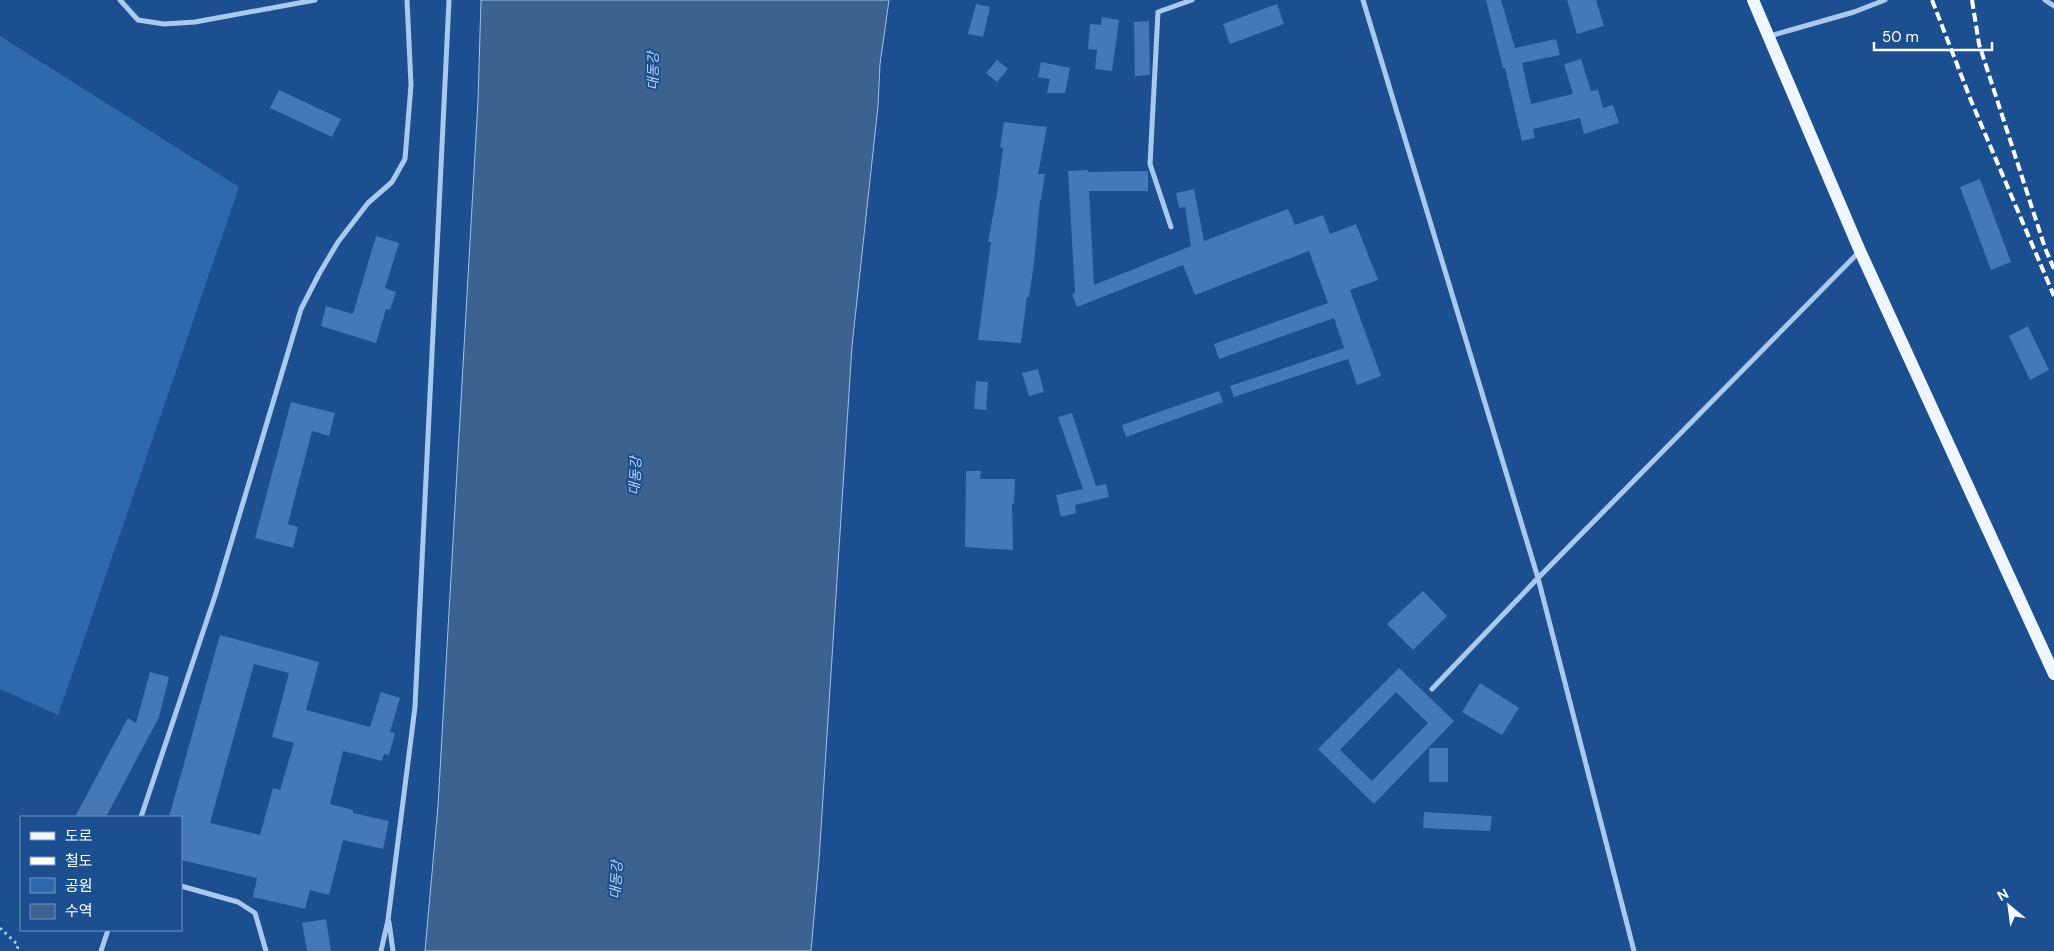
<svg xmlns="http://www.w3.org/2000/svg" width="2054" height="951" font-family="'DM Sans','Noto Sans KR',sans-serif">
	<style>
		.green { fill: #2e69ad }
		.water { fill: #3c6290; stroke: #9cc4f0 }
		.building { fill: #4478b7; fill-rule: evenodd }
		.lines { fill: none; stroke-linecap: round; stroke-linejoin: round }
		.path { stroke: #a9c9ee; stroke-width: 3; stroke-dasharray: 2.5 4; stroke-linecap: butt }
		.street { stroke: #a9c9ee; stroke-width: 5 }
		.primary { stroke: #f0f6ff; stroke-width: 12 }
		.rail { stroke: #fff; stroke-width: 4; stroke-dasharray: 9 4; stroke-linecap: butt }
		.labels { text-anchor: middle; stroke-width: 4; stroke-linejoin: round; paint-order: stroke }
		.water-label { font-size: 14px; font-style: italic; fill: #b5d3f5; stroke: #1b4f8f }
	</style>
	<rect width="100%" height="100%" fill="#1b4f8f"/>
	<path class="green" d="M 0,36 L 239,187 L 58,715 L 0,689 Z"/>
	<path class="water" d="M 481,0 L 889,0 L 880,64 L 878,106 L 852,346 L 819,860 L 811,951 L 425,951 L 438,806 L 478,101 Z"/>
	<path class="building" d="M 1486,0 L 1501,0 L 1515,48 L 1556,39 L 1560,55 L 1522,63 L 1531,104 L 1573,94 L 1564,64 L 1581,59 L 1591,91 L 1598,90 L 1603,108 L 1613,105 L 1619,123 L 1584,134 L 1580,118 L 1533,129 L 1535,138 L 1522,141 L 1505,68 L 1503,68 Z
		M 1567,0 L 1596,0 L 1604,26 L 1577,34 Z
		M 976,4 L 990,7 L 983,37 L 968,34 Z
		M 1277,4 L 1284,24 L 1230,44 L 1223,24 Z
		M 1102,17 L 1119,20 L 1112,71 L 1095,69 L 1097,50 L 1088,49 L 1090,24 L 1101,25 Z
		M 1149,21 L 1150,75 L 1135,76 L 1134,22 Z
		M 997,60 L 1008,69 L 997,82 L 986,73 Z
		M 1041,62 L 1070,68 L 1065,93 L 1047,93 L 1050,79 L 1038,77 Z
		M 279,90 L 341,119 L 332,137 L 270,108 Z
		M 1004,122 L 1047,127 L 1038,174 L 1045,174 L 1041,200 L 1040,200 L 1034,264 L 1029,297 L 1027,297 L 1021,343 L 978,340 L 991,242 L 988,242 L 997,194 L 1003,148 L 1000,147 Z
		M 1088,170 L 1088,172 L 1148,171 L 1148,191 L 1089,191 L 1094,285 L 1191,246 L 1185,207 L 1179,208 L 1176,193 L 1194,189 L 1204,241 L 1288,209 L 1295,225 L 1323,215 L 1330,234 L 1356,224 L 1378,280 L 1350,290 L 1381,376 L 1357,385 L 1348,359 L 1234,397 L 1230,386 L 1344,348 L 1334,318 L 1219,359 L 1214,344 L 1328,303 L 1309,251 L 1195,295 L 1183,265 L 1077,307 L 1072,294 L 1075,293 L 1068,171 Z
		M 1980,179 L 2011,262 L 1991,270 L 1960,187 Z
		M 376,236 L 399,243 L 385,288 L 396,292 L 390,310 L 386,309 L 376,343 L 321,326 L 326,306 L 353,314 Z
		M 2028,326 L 2049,370 L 2030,380 L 2009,336 Z
		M 1038,369 L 1044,392 L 1029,396 L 1022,373 Z
		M 976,381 L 988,382 L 986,410 L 974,409 Z
		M 1219,391 L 1223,402 L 1126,437 L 1122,425 Z
		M 291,402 L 335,413 L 329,436 L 312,431 L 288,524 L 298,527 L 293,548 L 255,538 Z
		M 1072,413 L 1096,486 L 1106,484 L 1109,497 L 1075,505 L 1076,513 L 1061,517 L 1056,495 L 1083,489 L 1058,417 Z
		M 966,471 L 981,471 L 980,479 L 1015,479 L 1014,504 L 1012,504 L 1013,550 L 965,547 Z
		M 1423,591 L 1447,616 L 1413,650 L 1387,624 Z
		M 220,635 L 319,662 L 306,710 L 370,727 L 381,692 L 400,698 L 390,732 L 395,733 L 389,755 L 384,754 L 382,761 L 343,751 L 330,804 L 353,810 L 353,813 L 389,821 L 383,849 L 343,840 L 329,895 L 310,890 L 305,909 L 253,897 L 257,878 L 181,860 L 181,817 L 169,817 ZM 254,664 L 289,673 L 272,737 L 294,743 L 280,790 L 273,788 L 260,835 L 210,823 Z
		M 1399,668 L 1454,721 L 1374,804 L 1318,749 ZM 1396,692 L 1428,723 L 1372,781 L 1340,750 Z
		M 150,672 L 169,677 L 159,717 L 106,817 L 75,817 L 128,718 L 136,723 Z
		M 1480,683 L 1519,708 L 1502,735 L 1462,712 Z
		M 1429,748 L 1448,748 L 1448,782 L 1429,782 Z
		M 1424,812 L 1492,816 L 1490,831 L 1423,828 Z
		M 326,919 L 331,951 L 307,951 L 302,923 Z"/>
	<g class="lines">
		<path class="path" d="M 0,928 L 18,945 L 17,951"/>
		<path class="street" d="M 120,0 L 138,20 L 164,24 L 195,22 L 315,0
			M 1363,0 L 1538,578 L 1634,951
			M 2045,0 L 2054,6
			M 1770,36 L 1854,12 L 1885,0
			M 1171,227 L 1150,164 L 1158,12 L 1192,0
			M 1432,689 L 1538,578 L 1860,251
			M 141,817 L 216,593 L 301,309 L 319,274 L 338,242 L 368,203 L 392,182 L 405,159 L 411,85 L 407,0
			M 181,886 L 238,902 L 255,913 L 266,951
			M 389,922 L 393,951
			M 101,951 L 108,930
			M 381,951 L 388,920 L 415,707 L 449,0"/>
		<path class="primary" d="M 1753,0 L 1860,251 L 2054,674"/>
		<path class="rail" d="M 1932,0 L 1972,103 L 2054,296
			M 1972,0 L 1979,44 L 2045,248 L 2054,269"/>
	</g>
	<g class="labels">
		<g class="water-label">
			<text transform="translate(653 71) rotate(-90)" y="5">대동강</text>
			<text transform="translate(635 476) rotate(-87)" y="5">대동강</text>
			<text transform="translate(616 880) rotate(-87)" y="5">대동강</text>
		</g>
	</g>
	<rect x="20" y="816" width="162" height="115" fill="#1b4f8f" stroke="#7695bc"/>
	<rect x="30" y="832" width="25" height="8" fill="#f0f6ff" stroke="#7695bc"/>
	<text x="65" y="841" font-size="15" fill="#ffffff">도로</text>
	<rect x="30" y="857" width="25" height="8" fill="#ffffff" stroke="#7695bc"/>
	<text x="65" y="866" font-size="15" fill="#ffffff">철도</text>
	<rect x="30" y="878" width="25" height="15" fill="#2e69ad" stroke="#7695bc"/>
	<text x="65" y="891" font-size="15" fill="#ffffff">공원</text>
	<rect x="30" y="904" width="25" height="15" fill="#3c6290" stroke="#7695bc"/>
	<text x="65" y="916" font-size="15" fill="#ffffff">수역</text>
	<g transform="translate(2009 906) rotate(331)" stroke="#1b4f8f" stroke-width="4" paint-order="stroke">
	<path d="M0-4L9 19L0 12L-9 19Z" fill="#ffffff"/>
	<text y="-8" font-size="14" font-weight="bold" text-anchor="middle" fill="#ffffff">N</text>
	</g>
	<path d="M1874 42v8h118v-8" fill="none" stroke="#ffffff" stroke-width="2.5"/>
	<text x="1882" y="42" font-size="15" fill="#ffffff" stroke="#1b4f8f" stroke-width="4" paint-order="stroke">50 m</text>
</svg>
